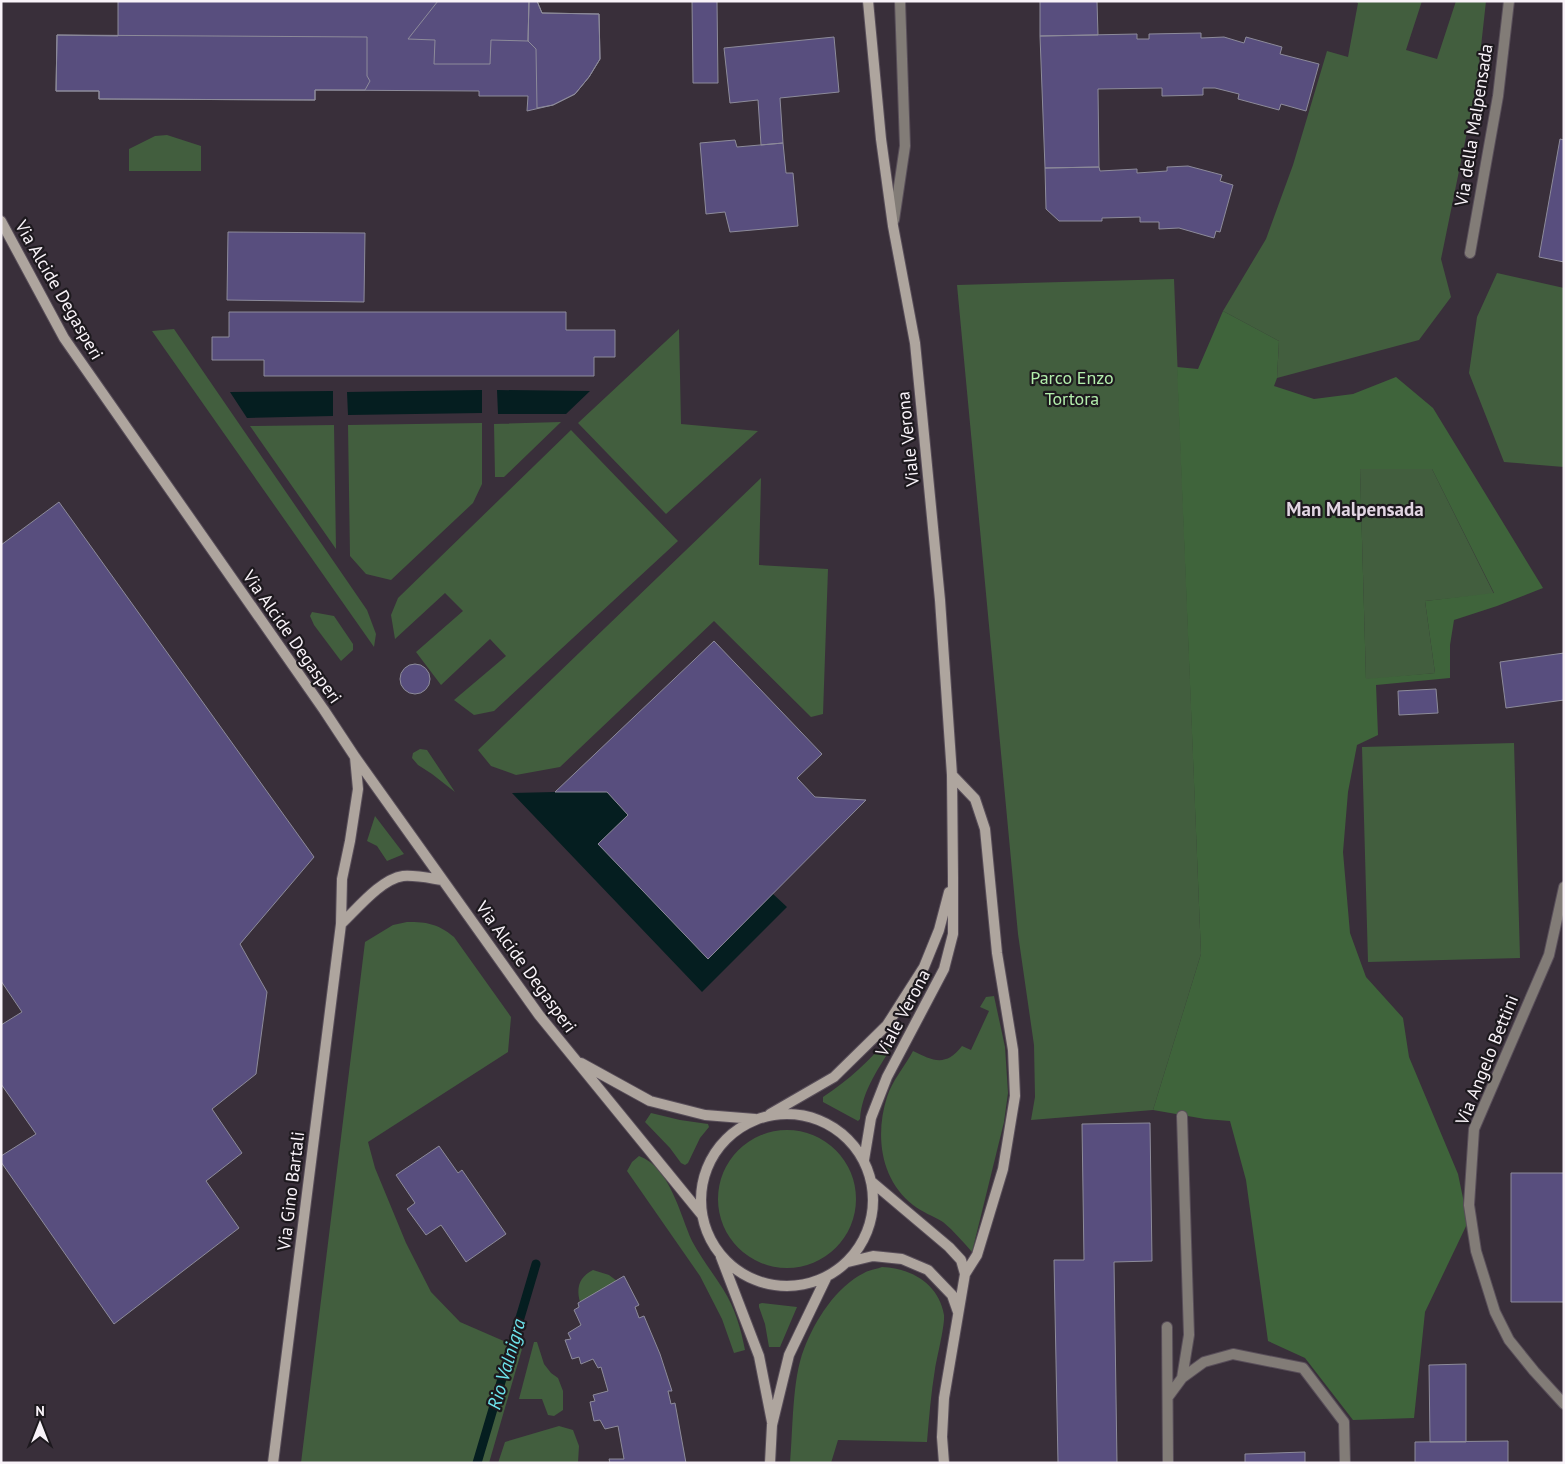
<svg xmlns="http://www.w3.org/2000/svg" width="1565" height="1464" font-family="'PT Sans',sans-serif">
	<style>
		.green { fill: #425e3e }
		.forest { fill: #3f643b; fill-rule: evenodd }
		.water { fill: #051e20 }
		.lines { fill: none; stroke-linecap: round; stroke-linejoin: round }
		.stream { stroke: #051e20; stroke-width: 9 }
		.building { fill: #584e7e; stroke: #8d8b9a }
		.street-casing { stroke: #584e59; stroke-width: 12 }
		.secondary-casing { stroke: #584e59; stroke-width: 12 }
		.street { stroke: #827c77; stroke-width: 10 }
		.secondary { stroke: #aea59e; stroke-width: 10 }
		.labels { text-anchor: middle; stroke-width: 4.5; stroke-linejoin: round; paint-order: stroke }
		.street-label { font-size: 18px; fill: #f9f3f9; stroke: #1d191e }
		.park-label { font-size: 18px; fill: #b3eeac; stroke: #1d191e }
		.neighbourhood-label { font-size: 19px; font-weight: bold; fill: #e2d6e3; stroke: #1d191e }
		.water-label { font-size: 19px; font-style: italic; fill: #6de4ed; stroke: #1d191e }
	</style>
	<rect width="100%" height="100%" fill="#392f3a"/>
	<path class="green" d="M 1355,1 L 1422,1 L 1406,50 L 1437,59 L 1456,1 L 1486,1 L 1477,83 L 1441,259 L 1451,297 L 1419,340 L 1277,378 L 1279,341 L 1223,311 L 1266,239 L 1293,165 L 1327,51 L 1348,57 L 1358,3 Z
		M 167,135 L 201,146 L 201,171 L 129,171 L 129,149 L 155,136 Z
		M 1497,273 L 1564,288 L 1564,467 L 1504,462 L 1469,373 L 1477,317 Z
		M 1174,279 L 1201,954 L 1153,1110 L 1031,1120 L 1035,1097 L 1034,1045 L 1018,934 L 957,285 Z
		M 174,329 L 367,610 L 376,634 L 374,647 L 152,331 Z
		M 679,329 L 681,424 L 758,431 L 666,514 L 578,423 Z
		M 561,422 L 504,477 L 495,477 L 494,424 Z
		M 482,423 L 482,484 L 473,503 L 391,580 L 366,574 L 350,556 L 348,425 Z
		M 334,425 L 336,549 L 250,426 Z
		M 571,430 L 678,541 L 494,711 L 474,715 L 454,700 L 506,656 L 490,639 L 441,685 L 416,652 L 463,611 L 445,593 L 395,639 L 391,615 L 398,598 Z
		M 1360,469 L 1432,469 L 1494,594 L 1425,601 L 1435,673 L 1366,680 Z
		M 761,478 L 759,565 L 828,569 L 823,714 L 811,717 L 714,621 L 560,767 L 516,775 L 491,766 L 478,750 Z
		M 312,612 L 334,616 L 353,644 L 353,650 L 341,661 L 314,625 L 310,616 Z
		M 1514,743 L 1520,958 L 1368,962 L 1362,747 Z
		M 420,749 L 427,750 L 455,792 L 432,774 L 418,765 L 412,758 L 413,753 Z
		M 375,816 L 404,854 L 387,861 L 377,846 L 367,841 Z
		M 407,922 C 428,922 438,924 454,937 L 511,1017 L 508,1052 L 368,1142 L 375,1168 L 406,1243 L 431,1292 L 460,1322 L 522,1349 L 489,1463 L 301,1463 L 365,942 L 393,925 Z
		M 994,996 L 1005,1047 L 1008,1093 L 1004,1122 L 972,1252 C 963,1242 954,1231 943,1222 C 933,1216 922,1212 913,1205 C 880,1179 875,1135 887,1097 C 892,1081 905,1066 913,1051 C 933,1061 946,1067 962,1046 L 971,1050 L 989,1011 L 980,1007 L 986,997 Z
		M 889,1038 L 895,1042 C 880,1066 862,1090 860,1119 L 858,1121 L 823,1102 L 823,1097 C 849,1080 869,1061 889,1038 Z
		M 651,1113 L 680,1120 L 708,1124 L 709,1127 L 700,1138 L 688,1163 L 685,1165 L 681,1163 L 670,1148 L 645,1122 Z
		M718 1199a69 69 0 1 1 138 0a69 69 0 1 1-138 0Z
		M 639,1156 C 670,1167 680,1215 692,1241 C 701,1258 713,1273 723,1289 C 735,1308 741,1329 745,1350 L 734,1353 L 722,1319 L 700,1276 L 627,1171 L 632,1162 Z
		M 882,1267 C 911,1268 939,1284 944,1315 C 945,1325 937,1357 935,1369 C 931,1393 929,1418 927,1442 L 838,1440 L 831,1463 L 790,1463 C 793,1430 792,1379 804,1349 C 815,1320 836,1287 864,1273 C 869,1270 877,1269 882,1267 Z
		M 593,1270 L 609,1275 L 617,1281 L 580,1302 C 576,1288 579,1277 593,1270 Z
		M 762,1303 L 797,1307 L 780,1347 L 769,1347 L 765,1324 L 759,1307 L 759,1304 Z
		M 534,1342 L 537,1342 L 544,1364 L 551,1373 L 558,1378 L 563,1391 L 563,1410 L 554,1416 L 548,1415 L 542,1399 L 519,1399 Z
		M 559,1426 L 573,1430 L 579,1446 L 578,1463 L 498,1463 L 505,1442 Z"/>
	<path class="forest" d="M 1223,311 L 1279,341 L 1277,378 L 1274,386 L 1314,399 L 1353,394 L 1396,377 L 1433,408 L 1543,588 L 1497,606 L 1454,620 L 1450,645 L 1450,678 L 1376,685 L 1378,735 L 1357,745 L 1348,792 L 1343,852 L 1350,933 L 1366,977 L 1403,1018 L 1409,1057 L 1458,1174 L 1468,1222 L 1425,1312 L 1414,1418 L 1353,1420 L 1305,1358 L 1268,1341 L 1246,1180 L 1230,1121 L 1205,1119 L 1153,1110 L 1201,954 L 1177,367 L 1198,369 ZM 1360,469 L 1432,469 L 1494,593 L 1425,601 L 1435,673 L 1366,679 Z"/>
	<path class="water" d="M 482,390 L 482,413 L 348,415 L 347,392 Z
		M 497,390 L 590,391 L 566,414 L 498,414 Z
		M 333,391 L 333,416 L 247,418 L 230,392 Z
		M 555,792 L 607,792 L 628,815 L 598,844 L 773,894 L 787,907 L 702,992 L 512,793 Z"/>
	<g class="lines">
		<path class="stream" d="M 477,1463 L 536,1264"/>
	</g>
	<path class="building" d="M 118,1 L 537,1 L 542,13 L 599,14 L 600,59 L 589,77 L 575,94 L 553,105 L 527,111 L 528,96 L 479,96 L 479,91 L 315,90 L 315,100 L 99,99 L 99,91 L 56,91 L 57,35 L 118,36 Z
		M 438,1 L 529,1 L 528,41 L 491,40 L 490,64 L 434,64 L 435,40 L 408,39 Z
		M 529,1 L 537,1 L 542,13 L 599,14 L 600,59 L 589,77 L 575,94 L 553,105 L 537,108 L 536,49 L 528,41 Z
		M 692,1 L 717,1 L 718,83 L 693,83 Z
		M 1040,1 L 1097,1 L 1098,35 L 1040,36 Z
		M 1201,33 L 1201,38 L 1224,37 L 1244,43 L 1246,37 L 1282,47 L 1280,54 L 1319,64 L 1306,111 L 1281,104 L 1279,110 L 1238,99 L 1239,94 L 1215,88 L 1203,88 L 1203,95 L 1162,96 L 1162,88 L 1098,89 L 1099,167 L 1045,168 L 1040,36 L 1137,34 L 1137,39 L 1149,39 L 1149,34 Z
		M 57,35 L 367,37 L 367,76 L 370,81 L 365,90 L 315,90 L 315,100 L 99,99 L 99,91 L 56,91 Z
		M 834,37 L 839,92 L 780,98 L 783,143 L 761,145 L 758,100 L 730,103 L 724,48 Z
		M 1560,139 L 1564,140 L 1564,262 L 1539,257 Z
		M 735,140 L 737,147 L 783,143 L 786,173 L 793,173 L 798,226 L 730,232 L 725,212 L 706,214 L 700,143 Z
		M 1188,166 L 1222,175 L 1220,181 L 1233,185 L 1220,232 L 1216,231 L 1214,238 L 1179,228 L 1159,229 L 1159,222 L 1140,222 L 1140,217 L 1102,218 L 1102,221 L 1059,221 L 1046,209 L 1045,168 L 1099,167 L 1100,171 L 1137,169 L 1137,173 L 1167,171 L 1167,167 Z
		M 228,232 L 365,233 L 364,302 L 227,300 Z
		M 229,312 L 566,312 L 566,330 L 615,330 L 615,357 L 594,357 L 594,376 L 264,376 L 264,360 L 212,360 L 212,337 L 229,337 Z
		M 59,502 L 314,857 L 240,944 L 267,992 L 256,1074 L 212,1109 L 242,1153 L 206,1181 L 239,1228 L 114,1324 L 1,1162 L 1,1156 L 36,1134 L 1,1084 L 1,1025 L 22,1012 L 1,981 L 1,545 Z
		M 714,641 L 822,754 L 797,778 L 815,797 L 866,800 L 708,959 L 598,844 L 628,815 L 607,792 L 555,792 Z
		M 1564,653 L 1564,700 L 1506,708 L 1500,662 Z
		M400 679a15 15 0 1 1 30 0a15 15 0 1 1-30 0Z
		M 1436,689 L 1438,713 L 1399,715 L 1398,691 Z
		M 1150,1123 L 1152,1261 L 1114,1262 L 1117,1463 L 1058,1463 L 1054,1260 L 1084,1260 L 1082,1124 Z
		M 439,1146 L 458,1173 L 462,1170 L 506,1234 L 466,1262 L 441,1225 L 426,1235 L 407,1209 L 415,1203 L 396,1175 Z
		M 1511,1173 L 1564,1173 L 1564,1302 L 1511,1302 Z
		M 624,1276 L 639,1305 L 635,1307 L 639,1318 L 644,1316 L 660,1354 L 672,1391 L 668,1391 L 671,1404 L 675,1403 L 686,1463 L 610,1463 L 609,1459 L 624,1459 L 618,1426 L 605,1429 L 600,1420 L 594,1421 L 590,1402 L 595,1401 L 593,1395 L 608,1391 L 601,1367 L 598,1368 L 593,1359 L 581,1364 L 579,1357 L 572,1359 L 565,1340 L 571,1339 L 568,1333 L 581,1325 L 574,1310 L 579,1307 L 578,1303 Z
		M 1466,1364 L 1466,1442 L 1430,1442 L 1429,1365 Z
		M 1508,1441 L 1508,1463 L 1415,1463 L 1415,1442 Z
		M 1305,1452 L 1305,1463 L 1245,1463 L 1245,1454 Z"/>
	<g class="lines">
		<defs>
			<path id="street" d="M 894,220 L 905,146 L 900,1
				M 1470,253 L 1498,96 L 1509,1
				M 1564,887 L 1549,955 L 1474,1129 L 1469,1205 L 1476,1251 L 1495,1312 L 1509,1340 L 1534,1371 L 1564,1404
				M 1167,1327 L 1168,1463
				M 1182,1378 L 1189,1335 L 1182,1116
				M 1168,1397 L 1182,1378 L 1204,1362 L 1233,1354 L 1303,1368 L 1344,1422 L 1345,1463"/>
			<path id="secondary" d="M 1,221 L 64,338 L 324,710 L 355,757 L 539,1015 L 702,1215
				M 952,775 L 975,799 L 985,829 L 997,953 L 1013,1050 L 1015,1096 L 1003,1169 L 977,1255 L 965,1274
				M 341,924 C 357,909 381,879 403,876 C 416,875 429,878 442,880
				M 581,1063 L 650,1101 L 705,1115 L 755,1119
				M 770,1114 L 834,1077 L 887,1025 L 924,967 L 939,930 L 949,892
				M701 1200a86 86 0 1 1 172 0a86 86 0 1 1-172 0Z
				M 864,1160 L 871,1118 L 887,1077 L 944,969 L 953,934 L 953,877 L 952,775 L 940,600 L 922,414 L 915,343 L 893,226 L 881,139 L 868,1
				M 872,1182 L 949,1247 L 961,1260 L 965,1274 L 944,1398 L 942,1437 L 944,1463
				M 721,1257 L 759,1356 L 772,1422
				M 848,1262 L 873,1256 L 902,1259 L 928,1270 L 952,1295 L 958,1312
				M 273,1463 L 341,924 L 342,879 L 350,841 L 358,789 L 355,757
				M 770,1463 L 772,1425 L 789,1355 L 827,1276"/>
		</defs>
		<use href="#street" class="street-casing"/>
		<use href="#secondary" class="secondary-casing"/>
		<use href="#street" class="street"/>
		<use href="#secondary" class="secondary"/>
	</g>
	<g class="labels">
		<g class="street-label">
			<text transform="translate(1474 125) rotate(-81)" y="6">Via della Malpensada</text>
			<text transform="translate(59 290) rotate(60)" y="6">Via Alcide Degasperi</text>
			<text transform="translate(908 439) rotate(-96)" y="6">Viale Verona</text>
			<text transform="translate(292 637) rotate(55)" y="6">Via Alcide Degasperi</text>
			<text transform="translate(526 967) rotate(54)" y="6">Via Alcide Degasperi</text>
			<text transform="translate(903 1013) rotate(-62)" y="6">Viale Verona</text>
			<text transform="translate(1487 1060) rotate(-68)" y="6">Via Angelo Bettini</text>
			<text transform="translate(291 1191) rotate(-83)" y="6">Via Gino Bartali</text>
		</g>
		<g class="park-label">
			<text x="1072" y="384">Parco Enzo<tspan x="1072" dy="21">Tortora</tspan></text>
		</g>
		<g class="neighbourhood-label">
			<text x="1355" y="516">Man Malpensada</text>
		</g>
		<g class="water-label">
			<text transform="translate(506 1364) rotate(-74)" y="7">Rio Valnigra</text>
		</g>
	</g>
	<rect width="1565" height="1464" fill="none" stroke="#f9f3f9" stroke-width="5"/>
	<g transform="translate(40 1424)" stroke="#1d191e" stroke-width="4" paint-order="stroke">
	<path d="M0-4L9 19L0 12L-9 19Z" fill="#f9f3f9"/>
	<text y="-8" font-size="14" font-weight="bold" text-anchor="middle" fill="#f9f3f9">N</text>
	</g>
</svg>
